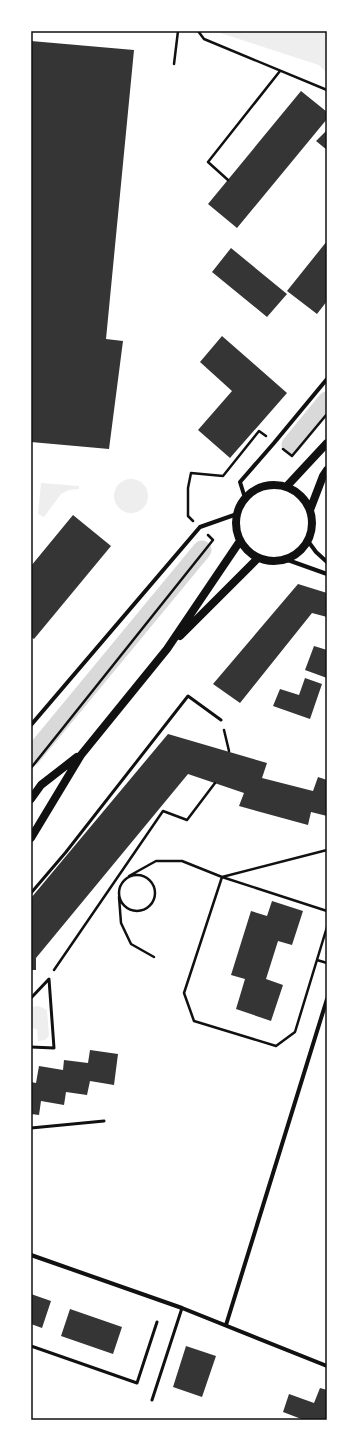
<svg xmlns="http://www.w3.org/2000/svg" width="358" height="1451" font-family="Lato,sans-serif">
	<style>
		.green { fill: #eee }
		.lines { fill: none; stroke-linecap: round; stroke-linejoin: round }
		.canal { stroke: #d9d9d9; stroke-width: 19 }
		.building { fill: #353535 }
		.path { stroke: #111; stroke-width: 2.5 }
		.service { stroke: #111; stroke-width: 3 }
		.minor { stroke: #111; stroke-width: 4 }
		.secondary { stroke: #111; stroke-width: 8 }
		.neatline { fill: none; stroke: #111; stroke-width: 1.5 }
	</style>
	<rect width="100%" height="100%" fill="#fff"/>
	<path class="green" d="M 214,31 L 327,31 L 327,73 L 319,65 Z
		M114 496a17 17 0 1 1 34 0a17 17 0 1 1-34 0Z
		M 41,483 L 79,486 L 79,489 L 69,490 L 61,494 L 44,517 L 38,514 Z
		M 39,1006 L 47,1010 L 49,1036 L 45,1040 L 38,1041 L 37,1029 L 31,1028 L 31,1007 Z"/>
	<g class="lines">
		<path class="canal" d="M 291,445 L 327,401
			M 31,757 L 202,550"/>
	</g>
	<path class="building" d="M 31,41 L 134,50 L 106,339 L 123,341 L 109,449 L 31,442 Z
		M 301,91 L 327,112 L 327,119 L 237,228 L 208,204 Z
		M 327,130 L 327,150 L 316,141 Z
		M 327,241 L 327,301 L 317,314 L 287,291 Z
		M 231,248 L 287,294 L 267,317 L 212,272 Z
		M 222,336 L 287,393 L 230,458 L 198,430 L 232,391 L 200,362 Z
		M 73,515 L 111,546 L 34,639 L 31,637 L 31,566 Z
		M 298,584 L 327,593 L 327,617 L 312,613 L 240,703 L 213,684 Z
		M 314,646 L 327,650 L 327,678 L 305,670 Z
		M 305,678 L 322,684 L 310,719 L 273,706 L 280,689 L 299,695 Z
		M 168,734 L 267,763 L 262,778 L 313,791 L 318,777 L 327,780 L 327,816 L 311,812 L 308,825 L 239,806 L 244,793 L 188,774 L 36,958 L 36,970 L 31,970 L 31,898 Z
		M 272,901 L 303,911 L 292,945 L 278,941 L 266,979 L 283,985 L 271,1021 L 236,1009 L 245,979 L 231,975 L 251,911 L 267,916 Z
		M 90,1050 L 118,1054 L 114,1085 L 90,1081 L 87,1095 L 66,1092 L 64,1105 L 41,1101 L 39,1115 L 31,1114 L 31,1082 L 36,1083 L 39,1066 L 63,1070 L 64,1060 L 88,1063 Z
		M 31,1294 L 51,1301 L 42,1328 L 31,1324 Z
		M 70,1309 L 122,1327 L 113,1354 L 61,1336 Z
		M 186,1346 L 216,1356 L 202,1397 L 173,1387 Z
		M 320,1388 L 327,1390 L 327,1420 L 304,1420 L 283,1412 L 289,1394 L 314,1403 Z"/>
	<g class="lines">
		<path class="path" d="M 198,31 L 204,39 L 327,90
			M 174,64 L 178,31
			M 228,180 L 208,162 L 280,71
			M 283,449 L 292,456 L 327,414
			M 193,521 L 188,516 L 188,488 L 191,473 L 223,476 L 259,431 L 266,436
			M 224,730 L 229,751
			M 31,768 L 213,540 L 208,535
			M 327,850 L 222,877 L 327,911
			M119 893a18 18 0 1 1 36 0a18 18 0 1 1-36 0Z
			M 129,876 L 156,861 L 182,861 L 222,877 L 184,993 L 194,1021 L 276,1046 L 295,1032 L 327,927
			M 119,897 L 121,923 L 131,944 L 154,957
			M 317,960 L 327,963
			M 54,970 L 163,811 L 187,820 L 215,783"/>
		<path class="service" d="M 31,893 L 66,852 L 188,696 L 221,720
			M 31,998 L 49,979 L 54,1048 L 31,1047
			M 31,1128 L 104,1121
			M 31,1346 L 137,1383 L 157,1322
			M 152,1400 L 182,1308"/>
		<path class="minor" d="M 245,498 L 240,482 L 274,443 L 327,379
			M 308,541 L 316,552 L 327,562
			M 285,559 L 327,574
			M 31,725 L 200,527 L 237,514
			M 31,1255 L 182,1308 L 327,1366
			M 226,1325 L 327,999"/>
		<path class="secondary" d="M236 523a38 38 0 1 1 76 0a38 38 0 1 1-76 0Z
			M 287,486 L 327,443
			M 310,510 L 323,476 L 327,470
			M 180,636 L 258,558
			M 31,799 L 41,785 L 77,757
			M 31,838 L 81,755 L 167,649 L 240,541"/>
	</g>
	<rect width="358" height="1451" fill="none" stroke="#ffffff" stroke-width="64"/>
	<rect x="32" y="32" width="294" height="1387" class="neatline"/>
</svg>
